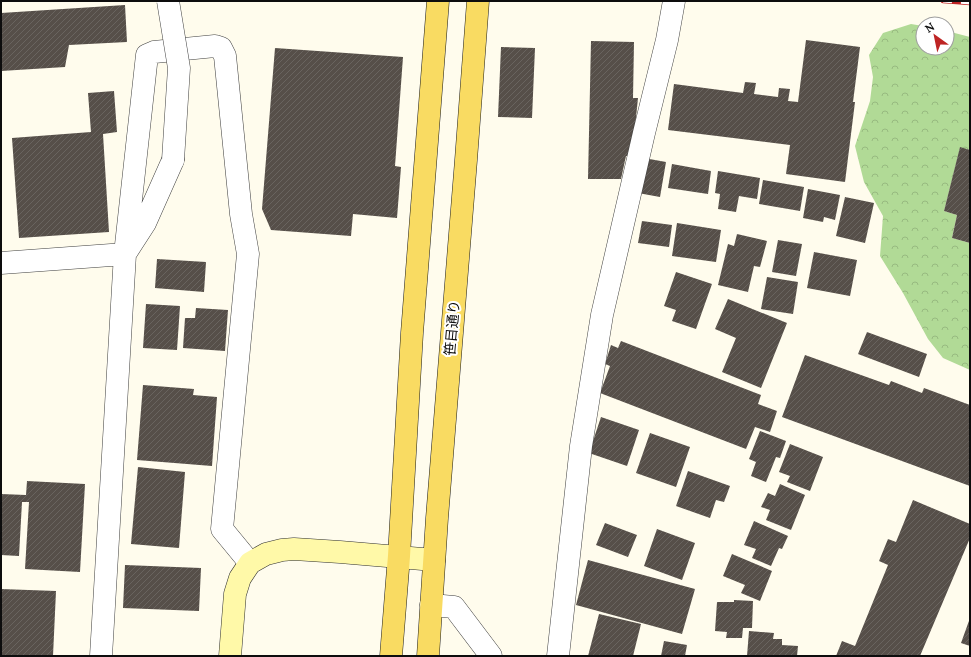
<svg xmlns="http://www.w3.org/2000/svg" width="971" height="657" font-family="Lora,'Noto Sans JP',serif">
	<style>
		.forest { fill: url(#forest-crowns) }
		.building { fill: url(#building-hatch) }
		.lines { fill: none; stroke-linecap: round; stroke-linejoin: round }
		.street-casing { stroke: #404040; stroke-width: 23 }
		.secondary-casing { stroke: #2f2f2f; stroke-width: 23 }
		.primary-casing { stroke: #1e1e1e; stroke-width: 23 }
		.street { stroke: #fff; stroke-width: 22 }
		.secondary { stroke: #fff9a8; stroke-width: 22 }
		.primary { stroke: #f9db62; stroke-width: 22 }
		.rail-casing { stroke: #be2424; stroke-width: 4.5 }
		.rail { stroke: #fff; stroke-width: 3; stroke-dasharray: 9; stroke-linecap: butt }
		.street-bridge-casing { stroke: #404040; stroke-width: 23; stroke-linecap: butt }
		.street-bridge { stroke: #fff; stroke-width: 22 }
		.labels { text-anchor: middle; stroke-width: 4; stroke-linejoin: round; paint-order: stroke }
		.street-label { font-size: 14px; fill: #0d0d0d; stroke: #fff }
	</style>
	<defs>
		<pattern id="forest-crowns" width="20" height="18" patternUnits="userSpaceOnUse"><rect width="20" height="18" fill="#b1da96"/><path d="M2 6a3 3 0 1 1 6 0M12 15a3 3 0 1 1 6 0" fill="none" stroke="#97ba80"/></pattern>
		<pattern id="building-hatch" width="6" height="6" patternUnits="userSpaceOnUse"><rect width="6" height="6" fill="#564f49"/><path d="M-1 1l2-2M0 6l6-6M5 7l2-2" fill="none" stroke="#69645f"/></pattern>
	</defs>
	<rect width="100%" height="100%" fill="#fffced"/>
	<path class="forest" d="M 911,24 L 923,26 L 923,48 L 947,48 L 947,31 L 970,37 L 970,150 L 960,148 L 944,211 L 957,215 L 952,238 L 970,243 L 970,370 L 943,358 L 928,339 L 903,293 L 880,256 L 883,216 L 864,182 L 855,146 L 870,101 L 873,77 L 869,55 L 883,33 Z"/>
	<path class="building" d="M 125,5 L 127,42 L 69,45 L 65,67 L 1,71 L 1,13 Z
		M 806,40 L 860,47 L 853,102 L 855,102 L 845,182 L 786,174 L 790,145 L 668,130 L 674,84 L 743,93 L 745,82 L 756,83 L 754,94 L 778,97 L 779,88 L 790,89 L 788,101 L 798,102 Z
		M 591,41 L 634,42 L 633,98 L 638,98 L 632,156 L 626,156 L 621,179 L 588,179 Z
		M 501,47 L 535,48 L 532,118 L 498,117 Z
		M 275,48 L 403,57 L 395,166 L 401,167 L 397,218 L 353,214 L 351,236 L 271,230 L 262,209 Z
		M 114,91 L 117,132 L 103,134 L 109,232 L 19,238 L 12,138 L 91,132 L 88,93 Z
		M 960,147 L 970,150 L 970,243 L 952,238 L 957,215 L 944,211 Z
		M 644,158 L 666,162 L 660,197 L 638,193 Z
		M 672,164 L 711,171 L 708,194 L 668,188 Z
		M 718,171 L 760,178 L 757,199 L 739,196 L 736,212 L 718,209 L 720,194 L 715,193 Z
		M 763,180 L 804,187 L 800,211 L 759,204 Z
		M 808,189 L 840,195 L 835,220 L 824,217 L 823,222 L 803,218 Z
		M 845,197 L 874,203 L 865,243 L 836,236 Z
		M 642,221 L 672,225 L 669,247 L 638,243 Z
		M 677,223 L 721,230 L 716,262 L 672,256 Z
		M 737,234 L 767,241 L 760,267 L 754,266 L 748,292 L 718,285 L 728,244 L 734,246 Z
		M 778,240 L 802,244 L 796,276 L 772,272 Z
		M 814,252 L 857,260 L 850,296 L 807,288 Z
		M 157,259 L 206,262 L 204,292 L 155,288 Z
		M 676,272 L 712,284 L 696,329 L 672,321 L 676,310 L 664,306 Z
		M 767,277 L 798,282 L 793,314 L 761,309 Z
		M 728,299 L 787,323 L 761,388 L 722,372 L 736,338 L 715,329 Z
		M 146,304 L 180,306 L 177,350 L 143,348 Z
		M 196,308 L 228,310 L 225,351 L 183,348 L 185,318 L 195,318 Z
		M 867,332 L 927,354 L 919,377 L 858,354 Z
		M 621,341 L 761,395 L 758,404 L 777,411 L 770,432 L 755,427 L 746,449 L 600,393 L 610,366 L 605,364 L 611,345 L 618,348 Z
		M 805,355 L 889,385 L 891,381 L 922,393 L 924,388 L 970,405 L 970,486 L 782,417 Z
		M 143,385 L 194,389 L 193,395 L 217,397 L 212,466 L 137,460 Z
		M 601,417 L 639,430 L 627,466 L 589,453 Z
		M 760,431 L 786,441 L 780,458 L 776,457 L 766,482 L 751,476 L 756,462 L 749,459 Z
		M 650,433 L 690,447 L 676,487 L 636,473 Z
		M 790,444 L 823,457 L 810,491 L 787,482 L 790,476 L 779,472 Z
		M 138,467 L 185,472 L 179,548 L 131,544 Z
		M 688,471 L 730,486 L 724,502 L 716,500 L 710,518 L 676,506 Z
		M 27,481 L 85,484 L 80,572 L 25,569 L 29,502 L 22,502 L 19,556 L 1,555 L 1,494 L 26,495 Z
		M 780,484 L 805,495 L 791,530 L 766,520 L 770,510 L 761,507 L 768,493 L 775,496 Z
		M 913,500 L 970,524 L 970,538 L 920,656 L 836,656 L 842,641 L 855,646 L 888,565 L 879,561 L 888,539 L 896,542 Z
		M 754,521 L 788,536 L 782,549 L 779,548 L 771,566 L 752,558 L 756,549 L 744,545 Z
		M 605,523 L 637,535 L 628,557 L 596,545 Z
		M 657,529 L 695,543 L 682,580 L 644,566 Z
		M 732,554 L 772,571 L 760,601 L 741,593 L 745,585 L 723,576 Z
		M 588,560 L 695,589 L 682,634 L 576,605 Z
		M 125,565 L 201,568 L 199,611 L 123,608 Z
		M 1,589 L 56,591 L 53,656 L 1,656 Z
		M 734,600 L 753,601 L 752,628 L 743,628 L 742,638 L 726,638 L 727,632 L 715,631 L 717,602 L 734,602 Z
		M 599,614 L 641,624 L 633,656 L 588,656 Z
		M 970,618 L 970,646 L 961,643 Z
		M 749,631 L 774,633 L 773,639 L 782,639 L 782,645 L 798,646 L 797,656 L 747,656 Z
		M 664,641 L 687,645 L 685,656 L 661,656 Z"/>
	<g class="lines">
		<defs>
			<path id="street" d="M 1,263 L 125,254 L 147,55 L 154,52 L 215,46 L 221,48 L 225,56 L 241,214 L 248,254 L 222,529 L 250,563
				M 431,605 L 454,607 L 491,656
				M 101,656 L 125,254 L 145,223 L 173,160
				M 558,656 L 581,446 L 602,315 L 644,133 L 667,40 L 674,1"/>
			<path id="secondary" d="M 230,656 L 235,594 L 240,578 L 250,563 L 266,554 L 282,550 L 294,549 L 340,552 L 434,560"/>
			<path id="primary" d="M 391,656 L 399,556 L 412,333 L 438,1
				M 428,656 L 437,518 L 466,160 L 478,1"/>
		</defs>
		<use href="#street" class="street-casing"/>
		<use href="#secondary" class="secondary-casing"/>
		<use href="#primary" class="primary-casing"/>
		<use href="#street" class="street"/>
		<use href="#secondary" class="secondary"/>
		<use href="#primary" class="primary"/>
		<defs>
			<path id="rail" d="M 943,1 L 970,3"/>
		</defs>
		<use href="#rail" class="rail-casing"/>
		<use href="#rail" class="rail"/>
		<defs>
			<path id="street-bridge" d="M 168,1 L 179,68 L 173,160"/>
		</defs>
		<use href="#street-bridge" class="street-bridge-casing"/>
		<use href="#street-bridge" class="street-bridge"/>
	</g>
	<g class="labels">
		<g class="street-label">
			<text transform="translate(452 328) rotate(-85)" y="5">笹目通り</text>
		</g>
	</g>
	<rect width="971" height="657" fill="none" stroke="#0d0d0d" stroke-width="4"/>
	<g transform="translate(935 36) rotate(327)"><circle r="19" fill="#ffffff" stroke="#9e9e9e"/>
	<path d="M0-3L7 15L0 10L-7 15Z" fill="#be2424"/>
	<text y="-6" font-size="11" font-weight="bold" text-anchor="middle" fill="#0d0d0d">N</text>
	</g>
</svg>
